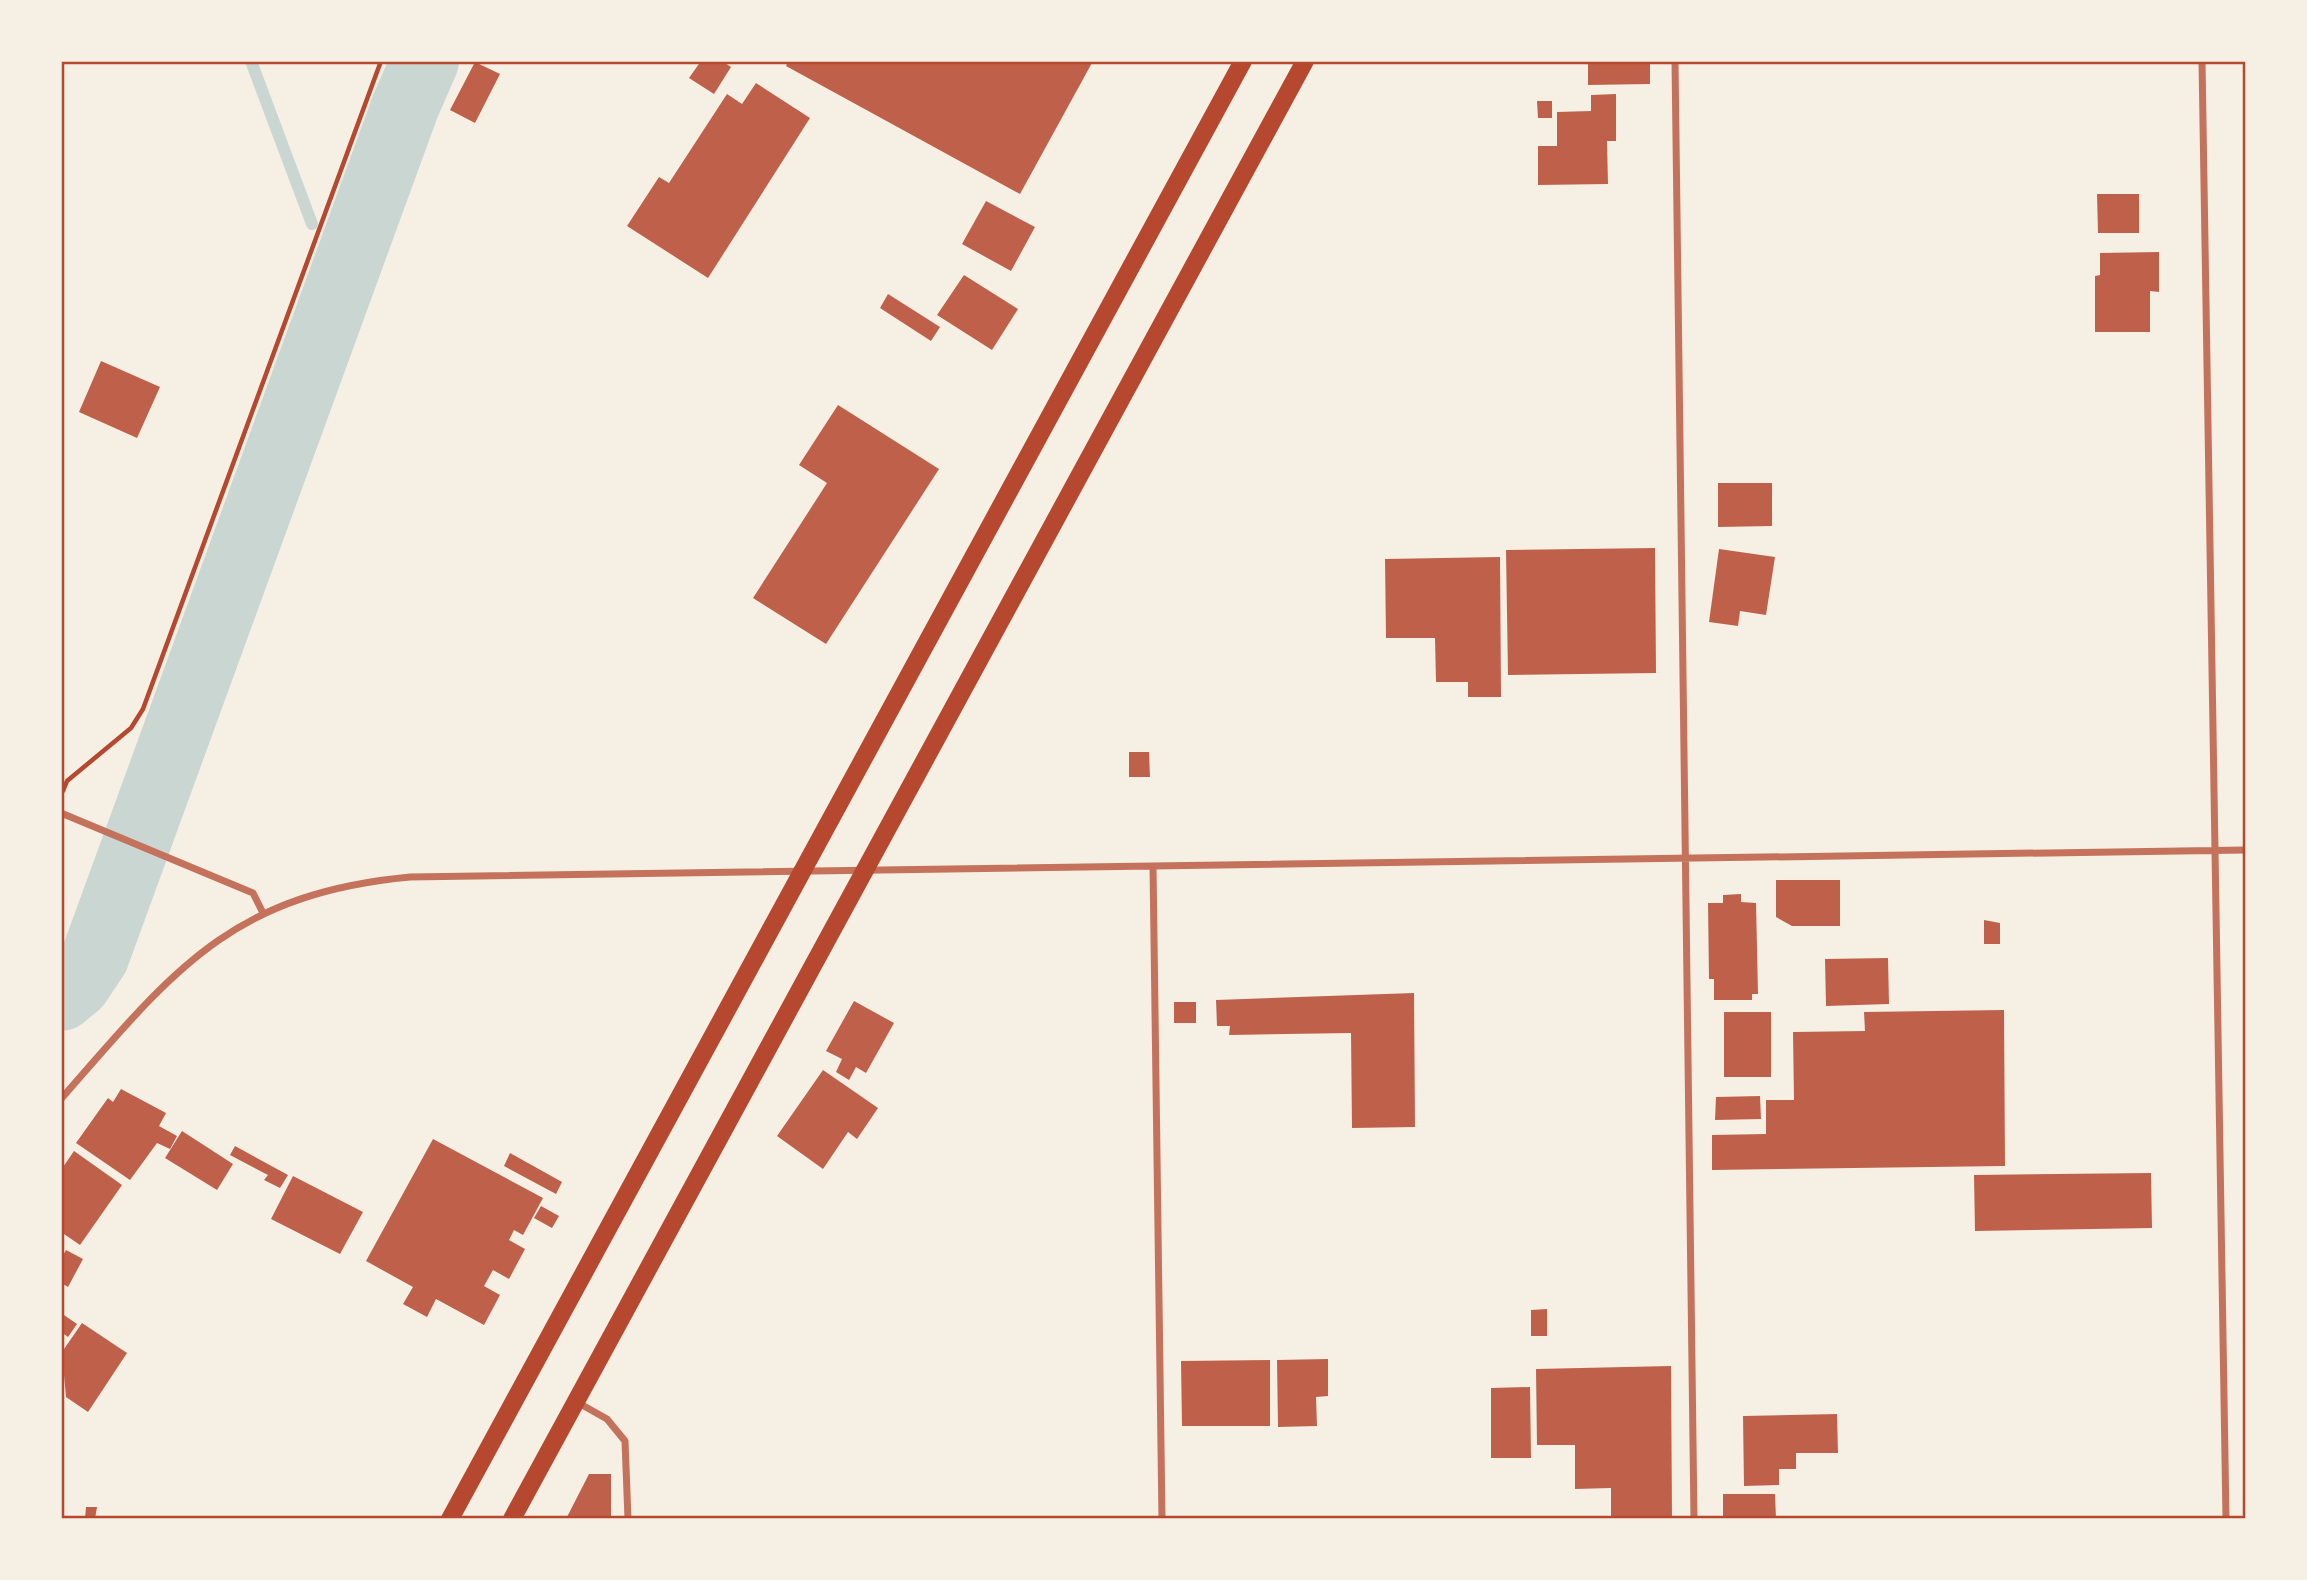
<svg xmlns="http://www.w3.org/2000/svg" width="2307" height="1580" font-family="Lato,sans-serif">
	<style>
		.lines { fill: none; stroke-linecap: round; stroke-linejoin: round }
		.stream { stroke: #c9d6d2; stroke-width: 12 }
		.river { stroke: #c9d6d2; stroke-width: 68 }
		.building { fill: #bf614a }
		.path { stroke: #b5482f; stroke-width: 4.5 }
		.minor { stroke: #c5725c; stroke-width: 7 }
		.primary { stroke: #b5482f; stroke-width: 18 }
		.neatline { fill: none; stroke: #b5482f; stroke-width: 2.5 }
	</style>
	<rect width="100%" height="100%" fill="#f6efe4"/>
	<g class="lines">
		<path class="stream" d="M 251,61 L 312,224
			M 328,267 L 337,292"/>
		<path class="river" d="M 61,997 L 77,984 L 95,957 L 405,107 L 425,61"/>
	</g>
	<path class="building" d="M 701,61 L 722,61 L 731,67 L 714,94 L 689,78 Z
		M 788,61 L 1093,61 L 1020,194 L 786,66 Z
		M 1588,61 L 1650,61 L 1650,84 L 1588,85 Z
		M 475,62 L 500,74 L 475,123 L 450,110 Z
		M 756,83 L 810,118 L 708,278 L 627,226 L 659,177 L 669,183 L 727,94 L 742,104 Z
		M 1616,94 L 1616,141 L 1607,141 L 1608,184 L 1538,185 L 1538,146 L 1557,146 L 1557,112 L 1591,111 L 1591,95 Z
		M 1537,101 L 1552,101 L 1552,118 L 1538,118 Z
		M 2097,194 L 2139,194 L 2139,233 L 2098,233 Z
		M 986,201 L 1035,227 L 1011,271 L 962,244 Z
		M 2159,252 L 2159,292 L 2150,291 L 2150,332 L 2095,332 L 2095,276 L 2100,275 L 2100,253 Z
		M 964,275 L 1018,309 L 992,350 L 937,315 Z
		M 888,294 L 940,327 L 931,341 L 880,308 Z
		M 101,361 L 160,387 L 137,438 L 79,412 Z
		M 838,405 L 939,469 L 826,644 L 753,598 L 827,483 L 799,465 Z
		M 1718,483 L 1772,483 L 1772,526 L 1718,527 Z
		M 1655,548 L 1656,673 L 1508,675 L 1506,550 Z
		M 1719,549 L 1775,557 L 1766,615 L 1740,611 L 1738,626 L 1709,622 Z
		M 1500,557 L 1501,697 L 1468,697 L 1468,682 L 1436,682 L 1435,638 L 1386,638 L 1385,559 Z
		M 1129,752 L 1149,752 L 1150,777 L 1129,777 Z
		M 1776,880 L 1840,880 L 1840,926 L 1792,926 L 1776,917 Z
		M 1741,894 L 1741,902 L 1756,903 L 1758,994 L 1752,994 L 1752,1000 L 1714,1000 L 1714,979 L 1709,979 L 1708,903 L 1723,903 L 1723,895 Z
		M 1984,920 L 2000,923 L 2000,944 L 1984,944 Z
		M 1888,958 L 1889,1004 L 1826,1006 L 1825,959 Z
		M 1414,993 L 1415,1127 L 1352,1128 L 1351,1033 L 1229,1035 L 1230,1026 L 1217,1026 L 1216,1000 Z
		M 854,1001 L 894,1023 L 866,1073 L 856,1067 L 849,1080 L 836,1072 L 842,1059 L 826,1051 Z
		M 1174,1002 L 1196,1002 L 1196,1023 L 1174,1023 Z
		M 2004,1010 L 2005,1166 L 1712,1170 L 1712,1135 L 1766,1134 L 1766,1100 L 1794,1100 L 1793,1032 L 1865,1031 L 1864,1012 Z
		M 1724,1012 L 1771,1012 L 1771,1077 L 1724,1077 Z
		M 823,1070 L 878,1108 L 857,1139 L 848,1132 L 823,1169 L 777,1136 Z
		M 121,1089 L 166,1113 L 159,1126 L 177,1136 L 170,1149 L 157,1143 L 130,1180 L 76,1143 L 108,1098 L 113,1102 Z
		M 1760,1096 L 1761,1119 L 1715,1120 L 1716,1097 Z
		M 182,1131 L 233,1164 L 217,1190 L 165,1158 Z
		M 433,1139 L 543,1198 L 523,1235 L 514,1230 L 509,1240 L 525,1249 L 509,1279 L 493,1270 L 484,1286 L 500,1295 L 484,1325 L 436,1299 L 427,1317 L 403,1304 L 413,1287 L 366,1261 Z
		M 235,1146 L 288,1175 L 280,1188 L 264,1180 L 268,1175 L 230,1155 Z
		M 74,1151 L 122,1185 L 80,1245 L 61,1232 L 61,1170 Z
		M 510,1153 L 562,1182 L 556,1194 L 504,1166 Z
		M 2151,1173 L 2152,1228 L 1975,1231 L 1974,1175 Z
		M 293,1176 L 363,1212 L 340,1254 L 271,1219 Z
		M 541,1206 L 559,1216 L 552,1228 L 534,1218 Z
		M 66,1250 L 83,1259 L 68,1287 L 61,1283 L 61,1259 Z
		M 1547,1309 L 1547,1336 L 1531,1336 L 1531,1310 Z
		M 61,1313 L 77,1324 L 68,1337 L 61,1332 Z
		M 82,1323 L 127,1353 L 88,1412 L 66,1397 L 62,1352 Z
		M 1328,1359 L 1328,1396 L 1316,1397 L 1317,1426 L 1278,1427 L 1277,1360 Z
		M 1270,1360 L 1270,1426 L 1182,1426 L 1181,1361 Z
		M 1671,1366 L 1672,1519 L 1611,1519 L 1611,1488 L 1575,1489 L 1575,1445 L 1537,1445 L 1536,1369 Z
		M 1530,1387 L 1531,1458 L 1491,1458 L 1491,1388 Z
		M 1837,1414 L 1838,1453 L 1796,1453 L 1796,1469 L 1779,1469 L 1779,1485 L 1744,1486 L 1743,1416 Z
		M 589,1474 L 611,1474 L 611,1519 L 566,1519 Z
		M 1723,1494 L 1775,1494 L 1776,1519 L 1723,1519 Z
		M 86,1507 L 97,1507 L 95,1519 L 85,1519 Z"/>
	<g class="lines">
		<path class="path" d="M 63,791 L 67,781 L 131,728 L 143,709 L 381,61"/>
		<path class="minor" d="M 1675,61 L 1694,1519
			M 2202,61 L 2226,1519
			M 61,813 L 253,893 L 263,913
			M 1153,866 L 1162,1519
			M 61,1099 C 173,971 230,894 410,877 L 2246,850
			M 575,1401 L 607,1419 L 625,1441 L 628,1519"/>
		<path class="primary" d="M 450,1519 L 1243,61
			M 512,1519 L 1305,61"/>
	</g>
	<rect width="2307" height="1580" fill="none" stroke="#f6efe4" stroke-width="126"/>
	<rect x="63" y="63" width="2181" height="1454" class="neatline"/>
</svg>
